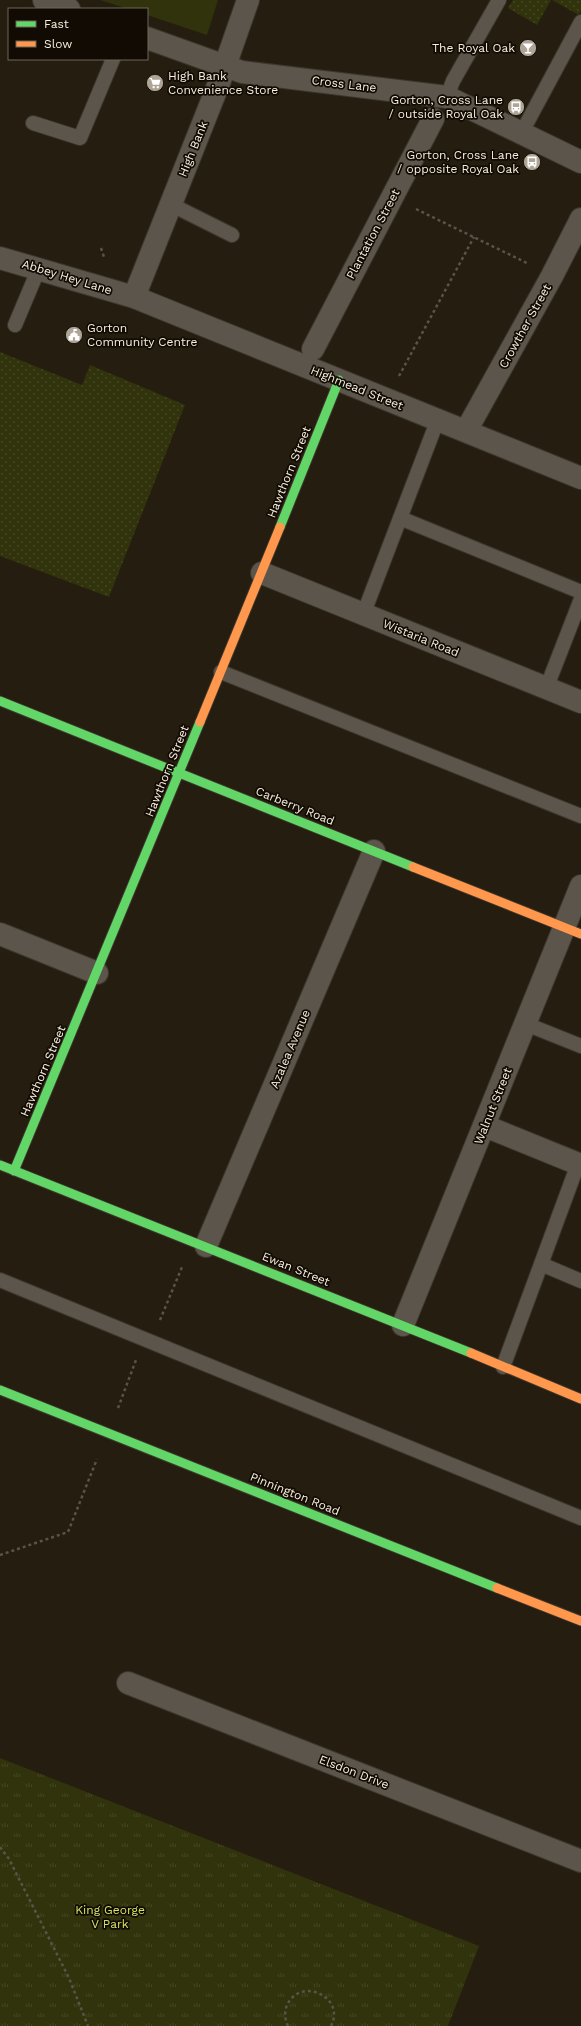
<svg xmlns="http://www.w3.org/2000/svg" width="581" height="2026" font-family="'Work Sans',sans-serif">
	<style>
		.grass { fill: url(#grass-dots) }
		.park { fill: url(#park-tufts) }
		.pitch { fill: #30330b }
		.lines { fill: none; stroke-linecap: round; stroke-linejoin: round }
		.lane-casing { stroke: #3d362d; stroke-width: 16 }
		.street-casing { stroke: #3d362d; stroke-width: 24 }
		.fast-casing { stroke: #3d362d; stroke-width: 11 }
		.slow-casing { stroke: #3d362d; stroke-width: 11 }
		.path { stroke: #59534a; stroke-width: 2.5; stroke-dasharray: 3 3; stroke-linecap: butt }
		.lane { stroke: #5b554b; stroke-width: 14 }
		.street { stroke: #5b554b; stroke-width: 22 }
		.fast { stroke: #63d668; stroke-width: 9 }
		.slow { stroke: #ff974d; stroke-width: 9 }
		.labels { text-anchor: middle; stroke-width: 3.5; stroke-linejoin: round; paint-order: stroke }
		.poi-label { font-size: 12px; fill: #f7eedf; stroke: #110b03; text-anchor: end }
		.street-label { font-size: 12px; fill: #f7eedf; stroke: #110b03 }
		.park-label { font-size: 12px; fill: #d4e660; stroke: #110b03 }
	</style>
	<defs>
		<pattern id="grass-dots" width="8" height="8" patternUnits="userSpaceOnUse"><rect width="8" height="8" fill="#30330b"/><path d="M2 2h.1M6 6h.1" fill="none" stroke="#444722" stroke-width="1.8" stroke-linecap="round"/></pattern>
		<pattern id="park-tufts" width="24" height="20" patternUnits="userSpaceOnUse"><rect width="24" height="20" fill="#30330b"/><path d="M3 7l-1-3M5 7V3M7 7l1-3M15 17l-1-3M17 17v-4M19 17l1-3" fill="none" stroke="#444722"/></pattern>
	</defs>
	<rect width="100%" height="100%" fill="#251d0f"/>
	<path class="grass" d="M 513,0 L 551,0 L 537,25 L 508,8 Z
		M 552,0 L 581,0 L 581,10 L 579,15 Z
		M 0,352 L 82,385 L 90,365 L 185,405 L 109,597 L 0,556 Z"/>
	<path class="park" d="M 0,1758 L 479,1946 L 448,2026 L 0,2026 Z"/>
	<path class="pitch" d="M 100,0 L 218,0 L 207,35 L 147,15 L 147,9 L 128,9 Z"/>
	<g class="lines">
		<defs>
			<path id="lane" d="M 447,97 L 453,81 L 499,0
				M 33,123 L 80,138 L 113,59
				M 522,132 L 581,22
				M 170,204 L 232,235
				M 15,325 L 39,268
				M 400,518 L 581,592
				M 363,615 L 438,419
				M 221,672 L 581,816
				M 546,689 L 581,599
				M 526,1024 L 581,1046
				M 541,1264 L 581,1281
				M 0,1280 L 581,1518
				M 503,1367 L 578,1164"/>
			<path id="street" d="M 44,0 L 69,9
				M 147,38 L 242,72 L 447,97 L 581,162
				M 0,258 L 134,297 L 581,478
				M 134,297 L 219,83 L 248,0
				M 313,349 L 433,119
				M 466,431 L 552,276 L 581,219
				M 262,573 L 581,702
				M 0,934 L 97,973
				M 485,1126 L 581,1165
				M 206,1246 L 374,851
				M 403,1325 L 581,886
				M 128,1683 L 581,1861"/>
			<path id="fast" d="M 280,527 L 339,380
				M 0,701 L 413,867
				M 0,1165 L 471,1353
				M 14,1171 L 200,722
				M 0,1390 L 497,1588"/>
			<path id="slow" d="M 200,722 L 280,527
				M 413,867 L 581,934
				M 471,1353 L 581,1399
				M 497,1588 L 581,1621"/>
		</defs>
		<use href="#lane" class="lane-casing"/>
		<use href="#street" class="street-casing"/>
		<use href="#fast" class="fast-casing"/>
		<use href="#slow" class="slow-casing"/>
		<path class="path" d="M 416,209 L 529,264
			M 101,248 L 104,257
			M 399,376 L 474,237
			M 160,1320 L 182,1267
			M 118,1408 L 136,1360
			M 0,1555 L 68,1532 L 97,1459
			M 0,1847 L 9,1859 L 69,1978 L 88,2026
			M 288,2026 C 285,2020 284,2012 287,2005 C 301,1976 346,1997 331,2026"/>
		<use href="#lane" class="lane"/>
		<use href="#street" class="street"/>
		<use href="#fast" class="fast"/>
		<use href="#slow" class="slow"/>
	</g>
	<defs>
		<symbol id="bar-disc" viewBox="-11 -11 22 22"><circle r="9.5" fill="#aea596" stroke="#110b03"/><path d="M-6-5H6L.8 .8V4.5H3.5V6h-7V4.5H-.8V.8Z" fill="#fff"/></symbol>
		<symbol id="supermarket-disc" viewBox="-11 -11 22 22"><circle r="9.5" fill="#aea596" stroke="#110b03"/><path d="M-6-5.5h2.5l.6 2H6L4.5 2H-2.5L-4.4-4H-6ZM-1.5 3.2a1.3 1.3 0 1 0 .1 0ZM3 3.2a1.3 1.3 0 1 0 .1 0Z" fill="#fff"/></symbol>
		<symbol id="bus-disc" viewBox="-11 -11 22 22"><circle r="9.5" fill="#aea596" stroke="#110b03"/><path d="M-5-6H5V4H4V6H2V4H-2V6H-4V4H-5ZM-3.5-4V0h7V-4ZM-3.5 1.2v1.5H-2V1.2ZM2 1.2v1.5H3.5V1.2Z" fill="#fff"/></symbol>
		<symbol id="civic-disc" viewBox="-11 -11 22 22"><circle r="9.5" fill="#aea596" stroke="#110b03"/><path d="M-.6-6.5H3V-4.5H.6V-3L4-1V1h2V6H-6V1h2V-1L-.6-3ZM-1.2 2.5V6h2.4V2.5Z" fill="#fff"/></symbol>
	</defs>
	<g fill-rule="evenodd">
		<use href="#bar-disc" x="518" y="38" width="20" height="20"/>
		<use href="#supermarket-disc" x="145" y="73" width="20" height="20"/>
		<use href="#bus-disc" x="506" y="97" width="20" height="20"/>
		<use href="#bus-disc" x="522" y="152" width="20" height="20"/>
		<use href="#civic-disc" x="64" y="325" width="20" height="20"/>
	</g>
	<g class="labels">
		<g class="poi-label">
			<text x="515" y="52">The Royal Oak</text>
			<text x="168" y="80" text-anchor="start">High Bank<tspan x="168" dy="14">Convenience Store</tspan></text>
			<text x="503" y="104">Gorton, Cross Lane<tspan x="503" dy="14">/ outside Royal Oak</tspan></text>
			<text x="519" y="159">Gorton, Cross Lane<tspan x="519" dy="14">/ opposite Royal Oak</tspan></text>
			<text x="87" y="332" text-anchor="start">Gorton<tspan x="87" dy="14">Community Centre</tspan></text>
		</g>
		<g class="street-label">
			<text transform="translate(344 84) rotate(7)" y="4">Cross Lane</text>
			<text transform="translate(193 149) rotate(-68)" y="4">High Bank</text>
			<text transform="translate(373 234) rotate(-62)" y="4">Plantation Street</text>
			<text transform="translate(67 277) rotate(17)" y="4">Abbey Hey Lane</text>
			<text transform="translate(525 326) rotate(-61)" y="4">Crowther Street</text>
			<text transform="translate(357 388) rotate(22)" y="4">Highmead Street</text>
			<text transform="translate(289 472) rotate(-68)" y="4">Hawthorn Street</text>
			<text transform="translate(421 638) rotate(22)" y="4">Wistaria Road</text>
			<text transform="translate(167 771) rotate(-68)" y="4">Hawthorn Street</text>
			<text transform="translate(295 806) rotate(22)" y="4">Carberry Road</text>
			<text transform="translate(290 1049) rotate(-67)" y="4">Azalea Avenue</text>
			<text transform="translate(43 1071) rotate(-67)" y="4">Hawthorn Street</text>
			<text transform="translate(493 1106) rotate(-68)" y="4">Walnut Street</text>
			<text transform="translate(296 1269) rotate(22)" y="4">Ewan Street</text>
			<text transform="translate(295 1494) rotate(22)" y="4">Pinnington Road</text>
			<text transform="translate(354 1772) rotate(21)" y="4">Elsdon Drive</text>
		</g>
		<g class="park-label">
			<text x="110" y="1914">King George<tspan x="110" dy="14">V Park</tspan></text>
		</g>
	</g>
	<rect x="8" y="8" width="140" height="52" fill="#110b03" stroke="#6d665b"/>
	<rect x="16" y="21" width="20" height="6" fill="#63d668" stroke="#6d665b"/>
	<text x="44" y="28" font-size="12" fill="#f7eedf">Fast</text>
	<rect x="16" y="41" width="20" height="6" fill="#ff974d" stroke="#6d665b"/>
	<text x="44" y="48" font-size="12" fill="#f7eedf">Slow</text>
</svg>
